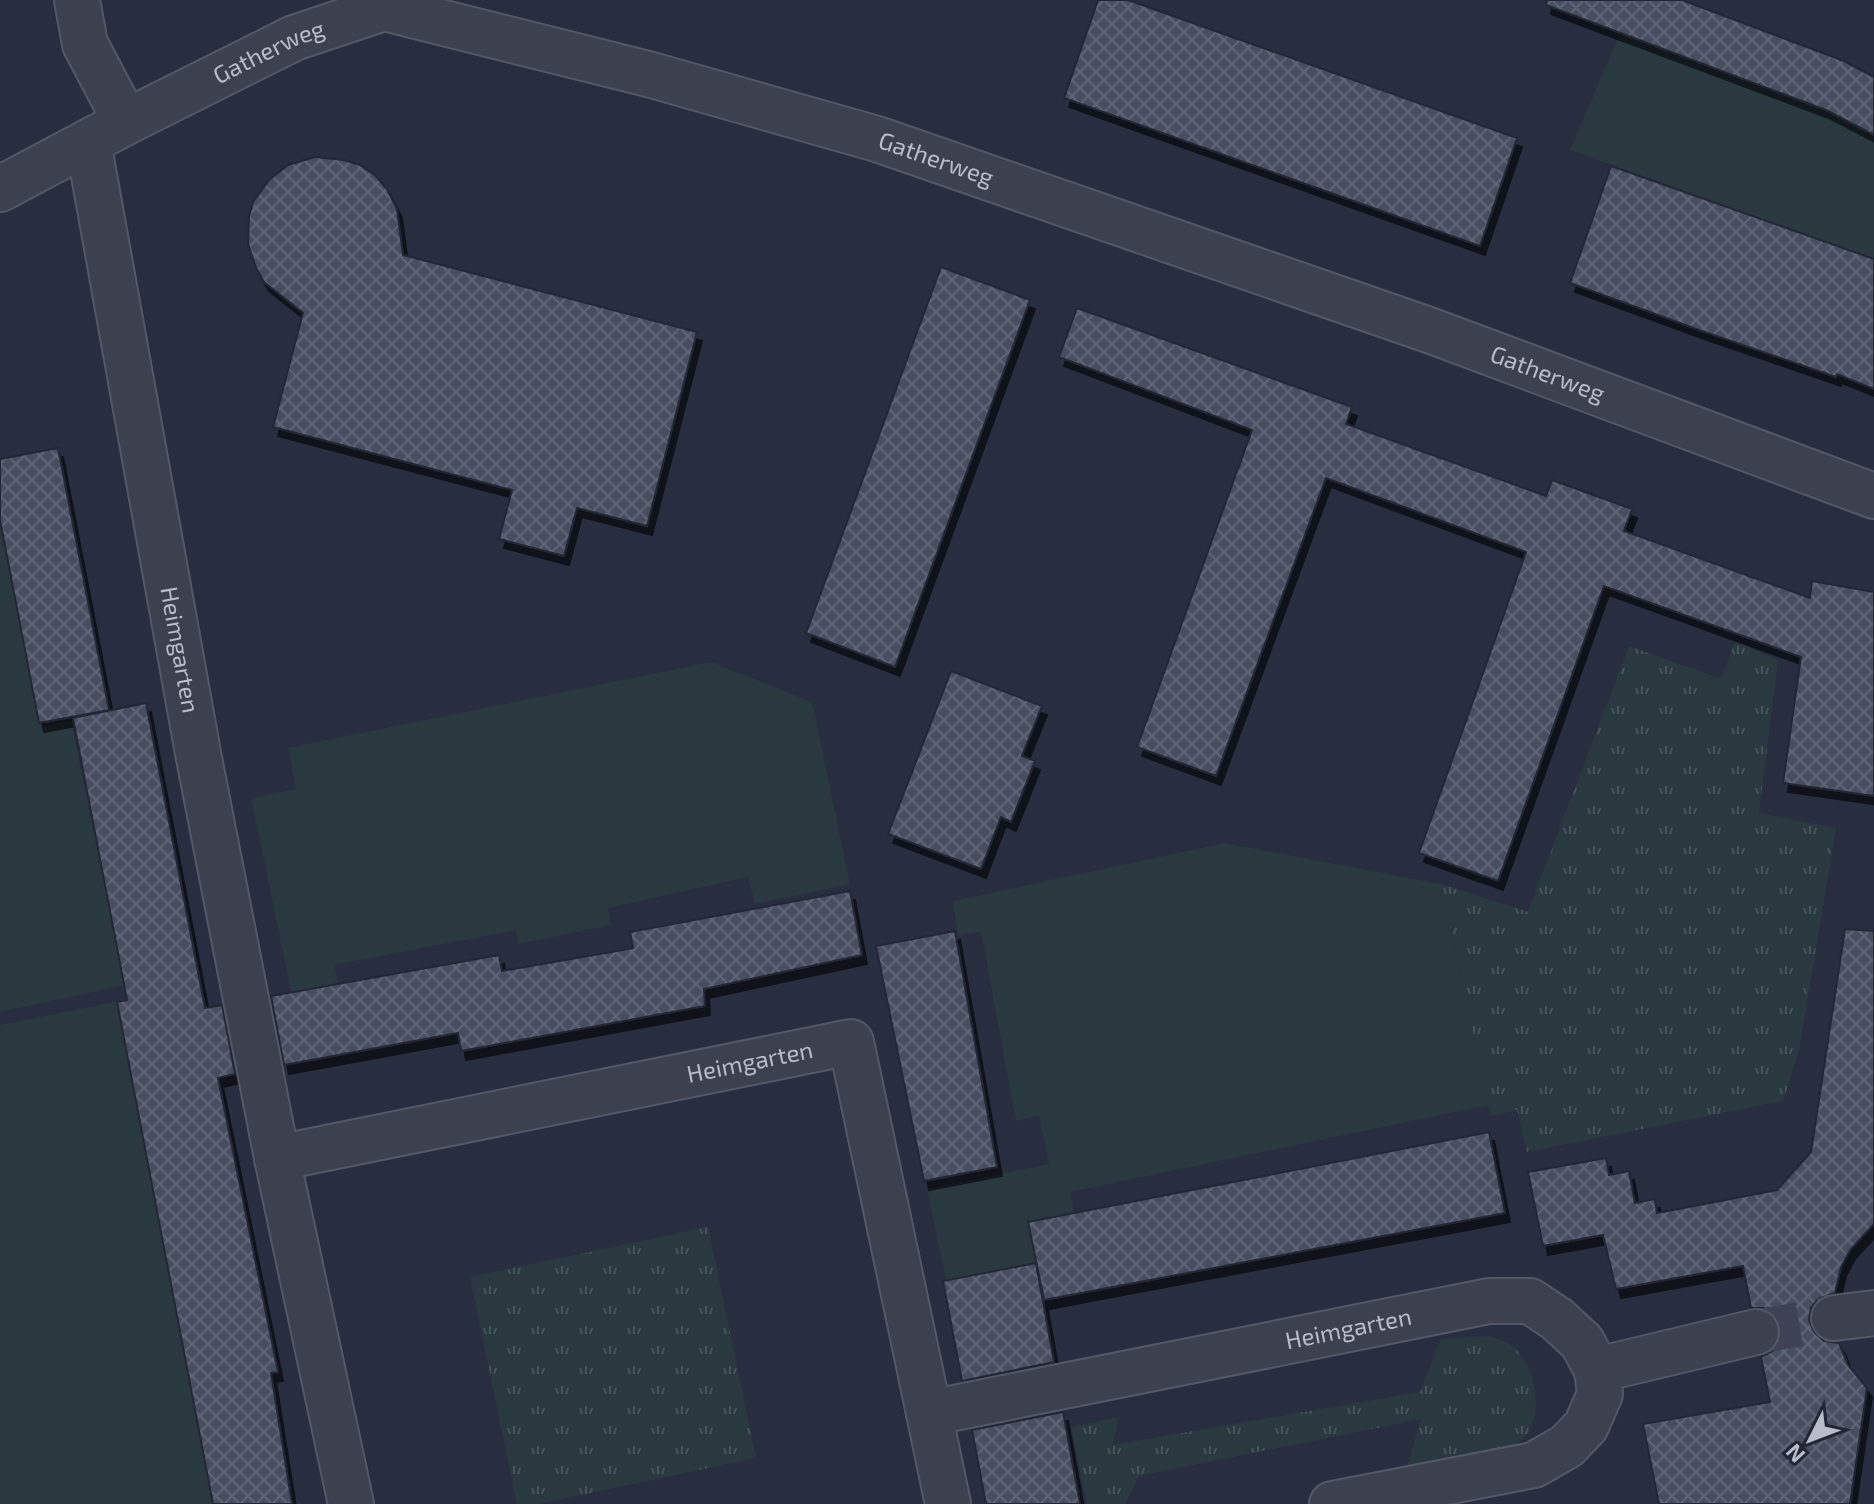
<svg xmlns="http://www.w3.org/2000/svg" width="1874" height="1504" font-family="'Exo 2',sans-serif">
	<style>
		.grass { fill: url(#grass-tufts) }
		.garden { fill: #2a3940 }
		.building { fill: url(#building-cross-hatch); stroke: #232736; stroke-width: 2; filter: url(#shadow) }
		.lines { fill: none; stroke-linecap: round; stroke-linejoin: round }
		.minor-tunnel { stroke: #3e4254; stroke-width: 44; stroke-dasharray: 44 22; stroke-linecap: butt }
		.minor-casing { stroke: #545866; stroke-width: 48 }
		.minor { stroke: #3c404f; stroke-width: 44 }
		.labels { text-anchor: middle; stroke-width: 7; stroke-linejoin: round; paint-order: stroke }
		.street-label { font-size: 24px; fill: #b9bcc9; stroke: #212534 }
	</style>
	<defs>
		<pattern id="grass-tufts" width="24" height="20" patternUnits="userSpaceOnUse" patternTransform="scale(2)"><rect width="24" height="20" fill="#2a3940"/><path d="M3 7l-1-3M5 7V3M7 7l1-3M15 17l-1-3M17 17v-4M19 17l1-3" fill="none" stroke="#47545a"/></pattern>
		<pattern id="building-cross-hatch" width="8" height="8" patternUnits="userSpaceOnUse" patternTransform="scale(2)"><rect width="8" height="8" fill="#484d60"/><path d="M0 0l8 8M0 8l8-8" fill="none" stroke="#606575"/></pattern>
		<filter id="shadow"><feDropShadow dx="5" dy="9" stdDeviation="0" flood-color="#0009"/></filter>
	</defs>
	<rect width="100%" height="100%" fill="#282d3f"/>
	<path class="grass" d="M 1735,642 L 1778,660 L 1759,813 L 1836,828 L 1799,1050 L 1783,1101 L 1527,1152 L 1517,1110 L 1491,1116 L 1441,884 L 1528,912 L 1629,646 L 1721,679 Z
		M 708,1227 L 756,1458 L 538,1504 L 517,1504 L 470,1277 Z
		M 1489,1336 C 1497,1339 1506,1341 1512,1346 C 1536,1364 1546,1420 1521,1440 C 1502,1455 1433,1463 1407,1468 L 1421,1419 L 1139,1476 L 1125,1504 L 1087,1504 L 1071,1427 L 1119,1417 L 1112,1445 L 1420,1392 L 1441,1339 Z"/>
	<path class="garden" d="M 1620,33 L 1826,110 L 1874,135 L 1874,259 L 1570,150 Z
		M 0,528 L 42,726 L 71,721 L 126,985 L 0,1012 Z
		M 711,662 L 812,702 L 850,884 L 755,904 L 748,877 L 608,908 L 611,925 L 518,944 L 516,930 L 334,965 L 339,985 L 292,995 L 251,798 L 296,789 L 288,748 Z
		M 1225,843 L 1441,884 L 1489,1105 L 1070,1192 L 1076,1221 L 1040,1263 L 947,1284 L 927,1189 L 1049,1164 L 1039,1115 L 1016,1121 L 981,932 L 958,935 L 953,901 Z
		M 119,1001 L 217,1504 L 0,1504 L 0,1025 Z"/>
	<path class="building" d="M 1098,0 L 1128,0 L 1517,138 L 1480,246 L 1064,98 Z
		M 1547,0 L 1682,0 L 1844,61 L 1874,77 L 1874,135 L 1826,110 L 1546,5 Z
		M 315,157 L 344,160 L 360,165 L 376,176 L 387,189 L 397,209 L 403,255 L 697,332 L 647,526 L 577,508 L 564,556 L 499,539 L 512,490 L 273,427 L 303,313 L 264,282 L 256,268 L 248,244 L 249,216 L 253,202 L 269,180 L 288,165 Z
		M 1611,166 L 1874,259 L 1874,389 L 1837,374 L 1836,377 L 1702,331 L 1570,283 Z
		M 941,267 L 1030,300 L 895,667 L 806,633 Z
		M 1077,308 L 1352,407 L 1346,424 L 1546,496 L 1552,480 L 1632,509 L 1624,531 L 1810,598 L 1812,581 L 1874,592 L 1874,796 L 1783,783 L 1801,657 L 1604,586 L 1498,881 L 1419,853 L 1526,552 L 1326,478 L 1216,776 L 1137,747 L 1252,430 L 1059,357 Z
		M 58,448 L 109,710 L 39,723 L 0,520 L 0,459 Z
		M 951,671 L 1042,706 L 1022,756 L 1035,761 L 1011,822 L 1001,817 L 981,869 L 888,834 Z
		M 146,703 L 205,1008 L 222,1005 L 235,1074 L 218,1078 L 278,1372 L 271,1373 L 292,1504 L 213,1504 L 117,1002 L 127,1000 L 73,718 Z
		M 850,891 L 862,955 L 704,989 L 705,1006 L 461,1051 L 458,1033 L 284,1065 L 271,996 L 499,955 L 502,971 L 617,951 L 633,948 L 630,932 Z
		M 1845,929 L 1874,931 L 1874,1224 L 1850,1250 L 1841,1267 L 1835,1293 L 1818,1299 L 1811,1308 L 1809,1320 L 1814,1332 L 1824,1341 L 1839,1343 L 1848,1365 L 1867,1388 L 1850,1504 L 1659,1504 L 1643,1424 L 1770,1402 L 1761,1357 L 1774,1350 L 1780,1338 L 1780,1325 L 1774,1314 L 1764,1308 L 1751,1308 L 1743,1266 L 1616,1289 L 1603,1235 L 1543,1246 L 1528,1172 L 1606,1158 L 1609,1175 L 1629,1171 L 1635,1203 L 1655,1199 L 1657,1213 L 1777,1190 L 1811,1152 Z
		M 955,931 L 997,1167 L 924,1181 L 876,946 Z
		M 1489,1132 L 1505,1213 L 1044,1300 L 1028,1222 Z
		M 1036,1263 L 1054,1362 L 962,1381 L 943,1281 Z
		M 1063,1412 L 1080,1504 L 986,1504 L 972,1430 Z"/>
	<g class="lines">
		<path class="minor-tunnel" d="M 1756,1332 L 1834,1318"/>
		<defs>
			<g id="minor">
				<path d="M 77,0 L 85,44 L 126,122"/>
				<path id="s1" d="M 88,142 L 198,753 L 277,1158 L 851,1042 L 929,1413 L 1489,1301 L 1530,1301 L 1557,1319 L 1582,1342 L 1597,1370 L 1756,1332"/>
				<path id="s2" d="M 0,189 L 126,122 L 294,38 L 384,8 L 648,74 L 877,139 L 1429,330 L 1874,496"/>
				<path d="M 277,1158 L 351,1504"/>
				<path d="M 1834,1318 L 1874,1313"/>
				<path d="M 929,1413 L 948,1504"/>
				<path d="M 1332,1504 L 1534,1465 L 1567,1446 L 1586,1426 L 1600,1394 L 1597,1370"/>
			</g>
		</defs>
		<use href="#minor" class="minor-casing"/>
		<use href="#minor" class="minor"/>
	</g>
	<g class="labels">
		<g class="street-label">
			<text dy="8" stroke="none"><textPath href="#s2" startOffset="302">Gatherweg</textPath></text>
			<text dy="8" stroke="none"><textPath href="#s2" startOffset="998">Gatherweg</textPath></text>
			<text dy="8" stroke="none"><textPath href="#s2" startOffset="1646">Gatherweg</textPath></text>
			<text dy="8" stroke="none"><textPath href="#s1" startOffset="516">Heimgarten</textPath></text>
			<text dy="8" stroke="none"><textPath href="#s1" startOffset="1516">Heimgarten</textPath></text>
			<text dy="8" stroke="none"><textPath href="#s1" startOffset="2426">Heimgarten</textPath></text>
		</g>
	</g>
	<g transform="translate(1810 1440) rotate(228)" stroke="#212534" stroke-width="6" paint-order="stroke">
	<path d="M0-6L14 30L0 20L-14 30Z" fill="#b9bcc9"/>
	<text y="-12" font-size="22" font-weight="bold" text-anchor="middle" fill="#b9bcc9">N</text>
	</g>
</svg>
